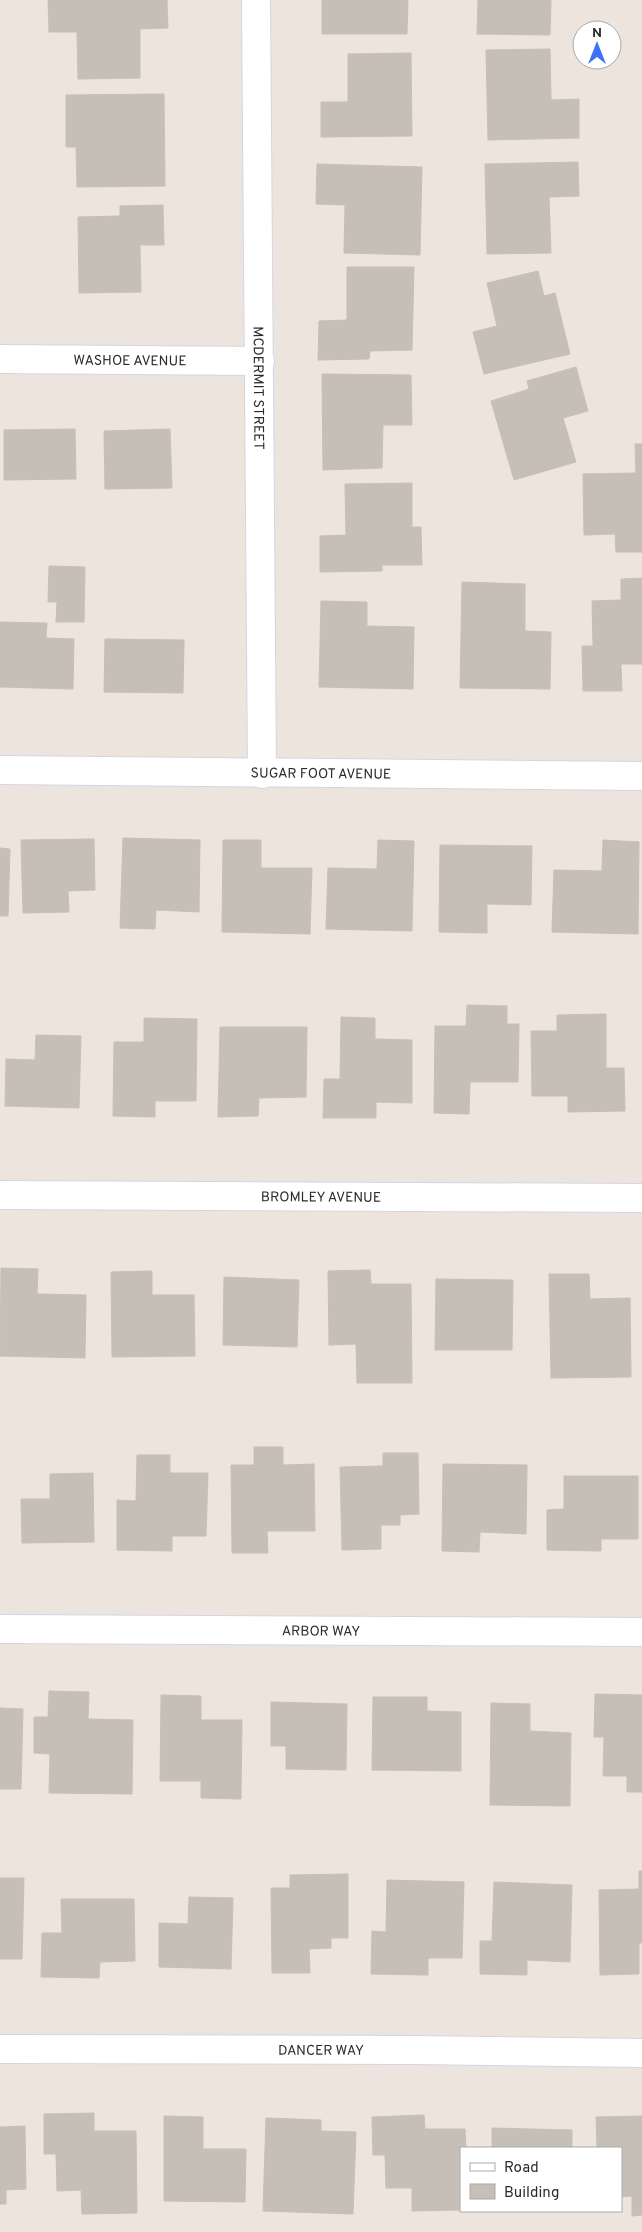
<svg xmlns="http://www.w3.org/2000/svg" width="642" height="2232" font-family="Overpass,sans-serif">
	<style>
		.building { fill: #c5bfb8; stroke: #c8c0b6 }
		.lines { fill: none; stroke-linecap: round; stroke-linejoin: round }
		.minor-casing { stroke: #d2d7e3; stroke-width: 30 }
		.minor { stroke: #fff; stroke-width: 28 }
		.labels { text-anchor: middle; stroke-width: 5; stroke-linejoin: round; paint-order: stroke }
		.street-label { font-size: 14px; fill: #2b2b2b; stroke: #fff }
	</style>
	<rect width="100%" height="100%" fill="#ece4dd"/>
	<path class="building" d="M 48,0 L 167,0 L 168,28 L 140,29 L 140,78 L 78,79 L 77,32 L 49,32 Z
		M 322,0 L 408,0 L 407,34 L 322,34 Z
		M 478,0 L 551,0 L 550,35 L 477,34 Z
		M 550,49 L 551,100 L 579,99 L 579,138 L 488,140 L 486,50 Z
		M 411,53 L 412,136 L 321,137 L 321,102 L 348,102 L 348,54 Z
		M 164,94 L 165,186 L 77,187 L 76,147 L 66,147 L 66,95 Z
		M 578,162 L 579,196 L 549,197 L 551,253 L 487,254 L 485,164 Z
		M 317,164 L 422,167 L 420,255 L 344,253 L 345,205 L 316,204 Z
		M 163,205 L 164,245 L 140,245 L 141,292 L 79,293 L 78,217 L 120,216 L 120,206 Z
		M 347,267 L 414,267 L 412,350 L 370,351 L 369,359 L 318,360 L 319,321 L 347,320 Z
		M 538,271 L 544,296 L 555,293 L 570,354 L 484,374 L 473,332 L 497,326 L 487,283 Z
		M 576,367 L 588,411 L 563,418 L 576,462 L 514,480 L 491,401 L 529,389 L 527,381 Z
		M 322,374 L 411,375 L 412,425 L 383,425 L 382,468 L 323,470 Z
		M 75,429 L 76,479 L 4,480 L 4,430 Z
		M 170,429 L 172,488 L 105,489 L 104,431 Z
		M 635,444 L 642,444 L 642,552 L 616,552 L 615,534 L 584,535 L 583,474 L 636,473 Z
		M 412,483 L 412,527 L 421,527 L 422,565 L 382,565 L 382,571 L 320,572 L 320,536 L 346,535 L 345,484 Z
		M 49,566 L 85,567 L 84,622 L 56,622 L 57,602 L 48,602 Z
		M 642,578 L 642,664 L 621,664 L 622,691 L 583,691 L 582,646 L 593,646 L 592,601 L 621,600 L 621,579 Z
		M 462,582 L 525,584 L 525,631 L 551,632 L 550,689 L 460,688 Z
		M 321,601 L 367,602 L 367,626 L 414,627 L 413,689 L 319,687 Z
		M 0,622 L 47,623 L 46,638 L 74,639 L 73,689 L 0,687 Z
		M 105,639 L 184,640 L 183,693 L 104,692 Z
		M 123,838 L 200,840 L 199,912 L 156,910 L 155,929 L 120,928 Z
		M 94,839 L 95,890 L 68,891 L 69,912 L 23,913 L 21,840 Z
		M 223,840 L 261,840 L 261,868 L 312,868 L 310,934 L 222,932 Z
		M 378,840 L 414,841 L 412,931 L 326,929 L 328,868 L 377,869 Z
		M 603,840 L 639,842 L 638,934 L 552,932 L 554,870 L 602,871 Z
		M 440,845 L 532,846 L 531,905 L 487,904 L 487,933 L 439,932 Z
		M 0,848 L 10,849 L 8,916 L 0,916 Z
		M 467,1005 L 507,1006 L 507,1024 L 519,1024 L 518,1082 L 470,1082 L 469,1114 L 434,1113 L 435,1026 L 466,1026 Z
		M 606,1014 L 606,1068 L 624,1068 L 625,1111 L 568,1112 L 568,1096 L 532,1096 L 531,1031 L 557,1031 L 557,1015 Z
		M 341,1017 L 375,1018 L 375,1039 L 412,1040 L 412,1103 L 376,1102 L 376,1118 L 323,1118 L 324,1079 L 340,1079 Z
		M 144,1018 L 197,1019 L 196,1101 L 155,1101 L 155,1117 L 113,1116 L 114,1042 L 144,1042 Z
		M 220,1027 L 307,1027 L 306,1097 L 259,1098 L 258,1116 L 218,1117 Z
		M 36,1035 L 81,1036 L 79,1108 L 5,1106 L 6,1059 L 35,1060 Z
		M 1,1268 L 38,1269 L 37,1294 L 86,1295 L 85,1358 L 0,1356 Z
		M 370,1270 L 371,1284 L 411,1284 L 412,1383 L 357,1383 L 356,1344 L 329,1345 L 328,1271 Z
		M 152,1271 L 152,1295 L 194,1295 L 195,1356 L 112,1357 L 111,1272 Z
		M 549,1274 L 589,1274 L 590,1299 L 630,1298 L 631,1377 L 551,1378 Z
		M 224,1277 L 299,1280 L 297,1347 L 223,1345 Z
		M 436,1279 L 513,1280 L 512,1350 L 435,1350 Z
		M 254,1447 L 283,1447 L 283,1465 L 314,1464 L 315,1531 L 267,1531 L 268,1553 L 232,1553 L 231,1465 L 254,1465 Z
		M 383,1453 L 418,1453 L 419,1514 L 400,1515 L 400,1525 L 381,1525 L 381,1549 L 342,1550 L 340,1467 L 383,1466 Z
		M 137,1455 L 170,1455 L 170,1473 L 208,1473 L 206,1536 L 172,1536 L 172,1551 L 117,1550 L 117,1500 L 136,1501 Z
		M 443,1464 L 527,1465 L 526,1534 L 480,1532 L 479,1552 L 442,1551 Z
		M 93,1473 L 94,1542 L 22,1543 L 21,1499 L 50,1499 L 50,1474 Z
		M 564,1476 L 638,1476 L 638,1539 L 601,1539 L 601,1551 L 547,1550 L 547,1510 L 564,1509 Z
		M 49,1691 L 89,1692 L 88,1719 L 133,1720 L 132,1794 L 49,1793 L 50,1754 L 34,1753 L 34,1717 L 48,1717 Z
		M 595,1694 L 642,1695 L 642,1792 L 627,1792 L 627,1776 L 603,1776 L 604,1737 L 594,1737 Z
		M 161,1695 L 201,1696 L 201,1720 L 242,1720 L 241,1799 L 201,1798 L 201,1781 L 160,1781 Z
		M 373,1697 L 427,1697 L 427,1711 L 461,1712 L 461,1771 L 372,1770 Z
		M 271,1702 L 347,1704 L 346,1770 L 286,1769 L 286,1746 L 271,1746 Z
		M 491,1703 L 530,1704 L 530,1731 L 571,1733 L 570,1806 L 490,1805 Z
		M 0,1708 L 23,1709 L 21,1789 L 0,1789 Z
		M 639,1871 L 642,1871 L 642,1943 L 639,1943 L 639,1974 L 600,1975 L 599,1890 L 639,1889 Z
		M 348,1874 L 348,1938 L 331,1938 L 331,1948 L 309,1949 L 310,1973 L 272,1973 L 271,1888 L 290,1888 L 290,1875 Z
		M 0,1878 L 24,1878 L 22,1959 L 0,1959 Z
		M 387,1880 L 464,1882 L 462,1958 L 428,1958 L 428,1975 L 371,1974 L 372,1931 L 386,1932 Z
		M 494,1882 L 572,1885 L 570,1962 L 527,1960 L 527,1975 L 480,1974 L 480,1941 L 492,1941 Z
		M 189,1897 L 233,1898 L 231,1969 L 159,1967 L 159,1923 L 188,1924 Z
		M 61,1899 L 134,1899 L 135,1961 L 100,1962 L 99,1978 L 41,1977 L 42,1933 L 62,1933 Z
		M 94,2113 L 94,2131 L 136,2131 L 137,2213 L 82,2214 L 81,2190 L 57,2191 L 56,2154 L 44,2154 L 44,2114 Z
		M 424,2115 L 425,2129 L 465,2129 L 466,2148 L 461,2148 L 461,2210 L 412,2211 L 412,2188 L 386,2188 L 385,2155 L 373,2155 L 372,2117 Z
		M 164,2116 L 203,2117 L 203,2149 L 246,2149 L 245,2202 L 164,2201 Z
		M 642,2116 L 642,2215 L 632,2216 L 632,2196 L 621,2197 L 621,2148 L 597,2148 L 596,2117 Z
		M 266,2118 L 321,2120 L 321,2131 L 356,2132 L 353,2214 L 263,2211 Z
		M 25,2126 L 26,2189 L 6,2190 L 6,2204 L 0,2204 L 0,2127 Z
		M 492,2128 L 572,2130 L 572,2148 L 492,2148 Z"/>
	<g class="lines">
		<defs>
			<g id="minor">
				<path id="s1" d="M 256,0 L 262,774"/>
				<path id="s2" d="M 0,359 L 260,361"/>
				<path id="s3" d="M 0,770 L 642,776"/>
				<path id="s4" d="M 0,1195 L 642,1198"/>
				<path id="s5" d="M 0,1629 L 642,1632"/>
				<path id="s6" d="M 0,2049 L 414,2050 L 642,2053"/>
			</g>
		</defs>
		<use href="#minor" class="minor-casing"/>
		<use href="#minor" class="minor"/>
	</g>
	<g class="labels">
		<g class="street-label">
			<text dy="5" stroke="none"><textPath href="#s2" startOffset="130">WASHOE AVENUE</textPath></text>
			<text dy="5" stroke="none"><textPath href="#s1" startOffset="388">MCDERMIT STREET</textPath></text>
			<text dy="5" stroke="none"><textPath href="#s3" startOffset="321">SUGAR FOOT AVENUE</textPath></text>
			<text dy="5" stroke="none"><textPath href="#s4" startOffset="321">BROMLEY AVENUE</textPath></text>
			<text dy="5" stroke="none"><textPath href="#s5" startOffset="321">ARBOR WAY</textPath></text>
			<text dy="5" stroke="none"><textPath href="#s6" startOffset="321">DANCER WAY</textPath></text>
		</g>
	</g>
	<rect x="460" y="2147" width="162" height="65" fill="#ffffff" stroke="#aaaaaa"/>
	<rect x="470" y="2163" width="25" height="8" fill="#ffffff" stroke="#aaaaaa"/>
	<text x="504" y="2172" font-size="15" fill="#2b2b2b">Road</text>
	<rect x="470" y="2184" width="25" height="15" fill="#c5bfb8" stroke="#aaaaaa"/>
	<text x="504" y="2197" font-size="15" fill="#2b2b2b">Building</text>
	<g transform="translate(597 45)"><circle r="24" fill="#ffffff" stroke="#aaaaaa"/>
	<path d="M0-4L9 19L0 12L-9 19Z" fill="#3e72f8"/>
	<text y="-8" font-size="14" font-weight="bold" text-anchor="middle" fill="#2b2b2b">N</text>
	</g>
</svg>
